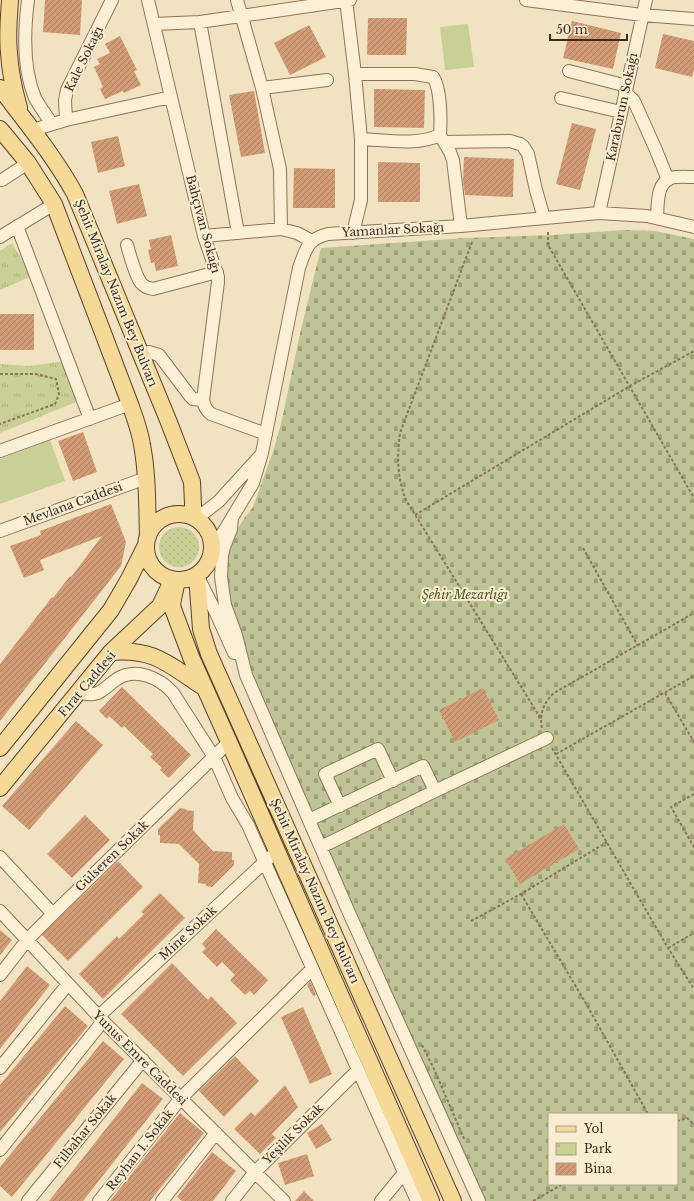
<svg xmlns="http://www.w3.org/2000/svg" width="694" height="1201" font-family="'Libre Baskerville',serif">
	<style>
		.grass { fill: url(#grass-dots) }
		.cemetery { fill: url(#cemetery-stones); fill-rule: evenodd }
		.park { fill: url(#park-tufts) }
		.pitch { fill: #c8d095 }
		.building { fill: url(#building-hatch) }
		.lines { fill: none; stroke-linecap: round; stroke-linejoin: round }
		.minor-casing { stroke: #8c7458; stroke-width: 14 }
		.major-casing { stroke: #59422c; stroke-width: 18 }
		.path { stroke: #8c7458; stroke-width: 2; stroke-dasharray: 3 2; stroke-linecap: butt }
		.minor { stroke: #fbf0d6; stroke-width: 12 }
		.major { stroke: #f6d997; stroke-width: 16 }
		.labels { text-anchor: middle; stroke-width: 4; stroke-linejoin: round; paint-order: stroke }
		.street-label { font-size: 12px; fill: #3b2c1d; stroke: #f8edd2 }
		.park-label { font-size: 12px; font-style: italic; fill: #4a5822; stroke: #f8edd2 }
	</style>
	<defs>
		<pattern id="grass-dots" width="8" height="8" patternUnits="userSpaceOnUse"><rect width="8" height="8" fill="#c8d095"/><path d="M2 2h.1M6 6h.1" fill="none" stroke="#adb380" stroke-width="1.8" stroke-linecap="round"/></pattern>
		<pattern id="cemetery-stones" width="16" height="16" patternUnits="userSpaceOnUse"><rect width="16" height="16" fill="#bec495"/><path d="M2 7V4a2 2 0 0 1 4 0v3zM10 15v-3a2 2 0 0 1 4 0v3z" fill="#9c9f79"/></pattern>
		<pattern id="park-tufts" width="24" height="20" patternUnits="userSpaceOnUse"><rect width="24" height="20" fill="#c8d095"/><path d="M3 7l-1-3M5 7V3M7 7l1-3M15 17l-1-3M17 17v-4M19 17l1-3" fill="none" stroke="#adb380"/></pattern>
		<pattern id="building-hatch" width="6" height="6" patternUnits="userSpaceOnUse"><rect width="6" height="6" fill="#d19c75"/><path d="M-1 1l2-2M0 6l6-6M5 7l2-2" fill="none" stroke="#ab7f5f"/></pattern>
	</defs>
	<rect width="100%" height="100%" fill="#f1e3c2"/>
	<path class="grass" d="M159 547a20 20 0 1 1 40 0a20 20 0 1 1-40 0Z"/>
	<path class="cemetery" d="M 624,230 L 656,231 L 694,239 L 694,1201 L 482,1201 L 413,1052 L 229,622 L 220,588 L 231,540 L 245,517 L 253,507 L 273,452 L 281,424 L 301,329 L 321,248 L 465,238 L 553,235 ZM 549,1114 L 677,1114 L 677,1184 L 549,1184 Z"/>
	<path class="park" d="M 12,243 L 32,276 L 0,290 L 0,251 Z
		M 65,361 L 86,398 L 0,433 L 0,364 L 29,366 Z"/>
	<path class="pitch" d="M 468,24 L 474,67 L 445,70 L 440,27 Z
		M 50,440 L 65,481 L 0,504 L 0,459 Z"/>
	<path class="building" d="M 45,0 L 82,0 L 80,35 L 43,32 Z
		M 368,18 L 407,18 L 406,55 L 367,55 Z
		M 572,21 L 621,33 L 613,69 L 563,58 Z
		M 309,25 L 326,57 L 290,75 L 274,43 Z
		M 663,34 L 694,41 L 694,70 L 692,77 L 655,68 Z
		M 120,36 L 137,70 L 134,71 L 141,85 L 124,93 L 123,91 L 105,99 L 100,89 L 103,87 L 94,67 L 100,64 L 97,59 L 110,53 L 105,44 Z
		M 374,89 L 425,90 L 424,128 L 374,127 Z
		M 254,91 L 265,153 L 241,157 L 229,95 Z
		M 572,123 L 596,129 L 580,190 L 556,184 Z
		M 118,136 L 125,166 L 98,173 L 91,142 Z
		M 464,157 L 514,159 L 513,197 L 465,195 L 463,181 Z
		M 378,162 L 420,163 L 420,202 L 378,202 Z
		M 294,168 L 335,169 L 335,208 L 293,208 Z
		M 139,184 L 147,216 L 117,224 L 109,191 Z
		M 171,235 L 178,266 L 156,271 L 154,262 L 151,263 L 148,250 L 151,249 L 149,240 Z
		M 0,314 L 34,314 L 34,350 L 0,350 Z
		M 83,432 L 97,472 L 73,481 L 58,441 Z
		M 111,504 L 126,542 L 121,566 L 0,721 L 0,664 L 52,597 L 53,598 L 70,576 L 71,577 L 102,536 L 40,560 L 44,570 L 24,578 L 10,546 L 41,535 L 40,531 Z
		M 122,687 L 191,755 L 169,778 L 160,770 L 162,768 L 150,757 L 153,754 L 124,726 L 122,728 L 109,716 L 107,719 L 99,711 Z
		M 483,688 L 499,720 L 455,742 L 439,710 Z
		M 76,721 L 103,745 L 29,830 L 2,806 Z
		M 180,808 L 186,809 L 186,810 L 194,811 L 193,830 L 213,851 L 232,852 L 232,860 L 234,860 L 234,865 L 212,887 L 206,886 L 206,884 L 198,883 L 199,864 L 179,844 L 160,843 L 160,835 L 158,835 L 158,829 Z
		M 85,815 L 110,840 L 72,878 L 47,854 Z
		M 564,824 L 579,849 L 520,884 L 505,859 Z
		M 118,861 L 143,887 L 68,961 L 42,935 Z
		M 160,893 L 185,918 L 103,999 L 79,974 L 117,936 L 119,939 L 144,914 L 141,912 Z
		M 216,929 L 268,980 L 254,995 L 250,991 L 245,995 L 230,980 L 235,975 L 222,962 L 217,967 L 202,952 L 206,948 L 202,944 Z
		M 0,930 L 12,940 L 0,955 Z
		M 172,963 L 208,1000 L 211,996 L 237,1023 L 183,1076 L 121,1014 Z
		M 27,966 L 50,985 L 0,1049 L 0,1001 Z
		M 310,981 L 316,995 L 313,996 L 307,985 Z
		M 65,1006 L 88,1026 L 0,1132 L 0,1085 Z
		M 303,1007 L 332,1074 L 310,1084 L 281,1017 Z
		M 103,1041 L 124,1059 L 12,1197 L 0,1186 L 0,1167 Z
		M 235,1056 L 259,1081 L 224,1117 L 199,1091 Z
		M 142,1083 L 163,1099 L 105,1173 L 83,1201 L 49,1201 Z
		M 285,1085 L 298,1107 L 272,1134 L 276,1138 L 260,1154 L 234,1129 L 251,1112 L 255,1116 Z
		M 180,1113 L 204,1133 L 150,1201 L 110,1201 Z
		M 322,1124 L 332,1140 L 316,1149 L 307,1133 Z
		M 212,1152 L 236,1171 L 213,1201 L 182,1201 L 177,1197 Z
		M 307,1154 L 314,1176 L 285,1185 L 278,1163 Z
		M 304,1191 L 314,1201 L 295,1201 Z"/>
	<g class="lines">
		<defs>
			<path id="minor" d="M 28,0 C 24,31 23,69 35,98 C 40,107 46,115 52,124
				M 148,0 L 204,236 L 218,277 L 218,282 L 203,400 C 204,406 206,410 211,414 L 266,434
				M 237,0 L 262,88 L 280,169 L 281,229
				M 346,0 L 355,74 L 361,139 L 361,200 L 353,233
				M 526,0 L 642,15 L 694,19
				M 200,22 L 238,233
				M 154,24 L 200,22 L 350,0
				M 569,71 L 627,86
				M 355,74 L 415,74 L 433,77 C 441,88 441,121 440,135 C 417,146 386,140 361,139
				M 262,88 L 327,80
				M 625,92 L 634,101 L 638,110 L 656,150 L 668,180
				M 561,98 L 621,112
				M 66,120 L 65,100 L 67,90 L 112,0
				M 33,130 L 66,120 L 171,97
				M 441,137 L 450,152 L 453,160 L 461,226
				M 444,142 L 510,141 L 520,144 L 523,146 L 528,154 L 536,190 L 544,218
				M 0,180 L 2,180 L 28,163
				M 599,213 L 646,0
				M 657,218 C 658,205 656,183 671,178 C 678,176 687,177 694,177
				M 17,226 L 90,419
				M 204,236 L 281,229 L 297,233 L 312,241
				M 0,237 L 54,204
				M 127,245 C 130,255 135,275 141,283 C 144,287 148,288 153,289 L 217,272
				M 141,353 L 149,352 L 159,355 L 190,396 L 193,399 L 203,400
				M 0,451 L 130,404
				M 232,518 L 231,529 L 224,547 L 222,555 L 221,577 L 225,605 L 236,635 L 246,675 L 350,915 L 479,1201
				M 196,519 L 219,501 L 260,456
				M 0,531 L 146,478
				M 212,551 L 253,483 L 262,453 L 299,268 C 306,249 307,239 328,234 L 461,226 L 599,213 L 647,216 L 694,227
				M 199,579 L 216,613 L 234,653
				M 79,692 C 99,699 102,689 117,679 C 136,667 160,678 173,693 L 214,757 L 232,798 L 248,825 L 417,1201
				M 340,806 L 325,774 L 378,749 L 393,781
				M 309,820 L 423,766 L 435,791
				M 321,847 L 435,791 L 547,738
				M 0,857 L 53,914
				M 0,911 L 103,1021 L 284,1201
				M 0,975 L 27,940 L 53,914 L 229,742
				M 99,1016 L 270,857
				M 0,1068 L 68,984
				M 0,1150 L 103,1021
				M 28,1201 L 143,1060
				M 99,1201 L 181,1098 L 312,969
				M 162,1201 L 216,1133
				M 232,1201 L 255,1172 L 358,1070
				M 381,1201 L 409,1167"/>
			<path id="major" d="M 10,0 C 9,18 7,35 9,53 C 10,72 14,90 19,108
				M 0,88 C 26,122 54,156 75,194 L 168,420 L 192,482 L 193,504 L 193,517
				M 0,129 L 28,163 L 54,204 L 130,404 C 135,418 140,431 142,445 C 148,476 147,507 148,537
				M146 547a33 33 0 1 1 66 0a33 33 0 1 1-66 0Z
				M 197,576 L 201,629 L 209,654 L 453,1201
				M 177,580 L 172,604 L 173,609 L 191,657 L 229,742 L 431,1201
				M 111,652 C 156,648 170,666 205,688
				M 0,748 L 111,610 L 129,579 L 146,545
				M 0,788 L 111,652 L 160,606 L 170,585"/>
		</defs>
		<use href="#minor" class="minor-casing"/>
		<use href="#major" class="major-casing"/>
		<path class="path" d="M 548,232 L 548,245 L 694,498
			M 472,242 L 400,433 C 397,456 397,478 406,500 L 541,719
			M 0,374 L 36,374 L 56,379 L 59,394 L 55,404 L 0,424
			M 415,515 L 630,386 L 694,351
			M 583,548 L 638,646
			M 665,693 L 694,742
			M 542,728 C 539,714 544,702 554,693 L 694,613
			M 552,748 L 668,948 L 694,989
			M 556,754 L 694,676
			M 694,794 L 671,807 L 694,847
			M 521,894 L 588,1007 L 648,1114
			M 471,921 L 521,894 L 607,842
			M 668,948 L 694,933
			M 422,1045 L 434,1069 L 465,1141
			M 677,1121 L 687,1118 L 694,1124
			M 533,1201 L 563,1184"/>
		<use href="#minor" class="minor"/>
		<use href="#major" class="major"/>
	</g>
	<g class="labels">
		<g class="street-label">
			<text transform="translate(84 59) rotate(-64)" y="4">Kale Sokağı</text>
			<text transform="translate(622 107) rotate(-78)" y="4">Karaburun Sokağı</text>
			<text transform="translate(203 224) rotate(75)" y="4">Bahçıvan Sokağı</text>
			<text transform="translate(393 230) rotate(-3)" y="4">Yamanlar Sokağı</text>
			<text transform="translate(116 293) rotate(68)" y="4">Şehit Miralay Nazım Bey Bulvarı</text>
			<text transform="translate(73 504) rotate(-20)" y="4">Mevlana Caddesi</text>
			<text transform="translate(87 684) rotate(-50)" y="4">Fırat Caddesi</text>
			<text transform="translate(112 856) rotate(-44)" y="4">Gülseren Sokak</text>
			<text transform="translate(315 891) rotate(66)" y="4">Şehit Miralay Nazım Bey Bulvarı</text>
			<text transform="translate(188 933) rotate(-43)" y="4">Mine Sokak</text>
			<text transform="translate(140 1058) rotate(45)" y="4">Yunus Emre Caddesi</text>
			<text transform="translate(85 1131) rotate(-51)" y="4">Filbahar Sokak</text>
			<text transform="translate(293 1134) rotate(-45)" y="4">Yeşilik Sokak</text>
			<text transform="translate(140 1150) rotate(-52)" y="4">Reyhan 1. Sokak</text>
		</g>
		<g class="park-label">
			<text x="465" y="599">Şehir Mezarlığı</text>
		</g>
	</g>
	<rect x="548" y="1113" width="130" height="72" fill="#f8edd2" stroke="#aca08a"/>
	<rect x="556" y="1126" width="20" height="6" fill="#f6d997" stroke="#aca08a"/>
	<text x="584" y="1133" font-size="12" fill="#3b2c1d">Yol</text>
	<rect x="556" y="1143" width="20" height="12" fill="url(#park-tufts)" stroke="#aca08a"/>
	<text x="584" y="1153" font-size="12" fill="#3b2c1d">Park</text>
	<rect x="556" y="1163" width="20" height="12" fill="url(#building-hatch)" stroke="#aca08a"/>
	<text x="584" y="1173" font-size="12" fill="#3b2c1d">Bina</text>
	<path d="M550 34v6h77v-6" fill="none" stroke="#3b2c1d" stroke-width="2"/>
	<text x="556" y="34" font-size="12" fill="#3b2c1d" stroke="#f8edd2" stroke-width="3" paint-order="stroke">50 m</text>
</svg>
